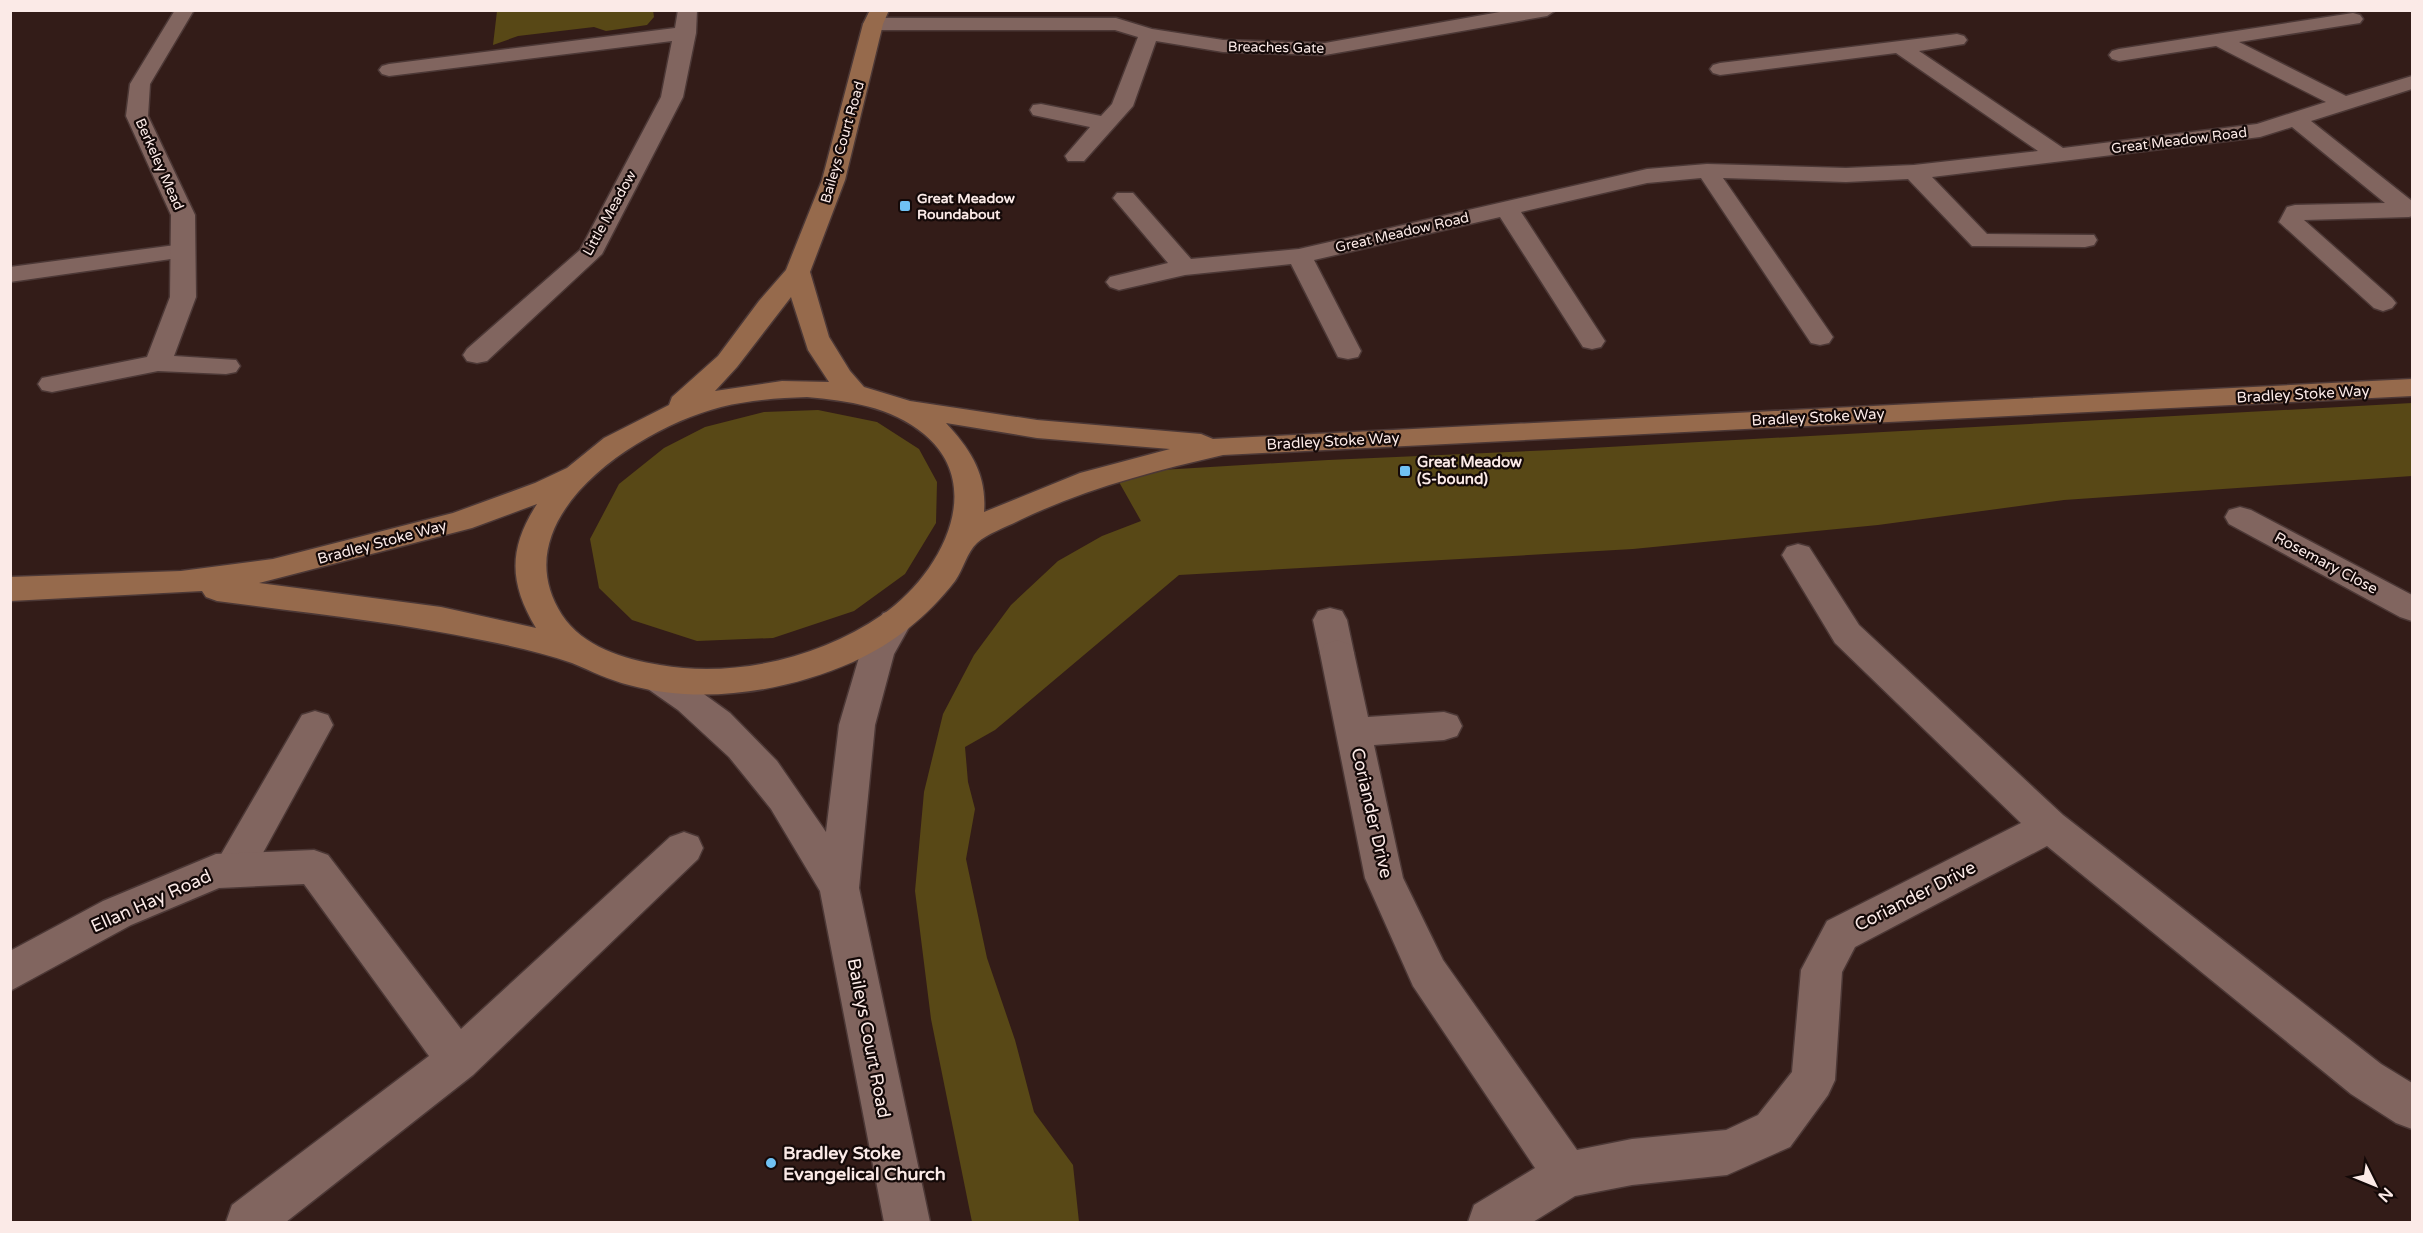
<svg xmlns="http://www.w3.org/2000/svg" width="2423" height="1233" font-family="'Varela Round',sans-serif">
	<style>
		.green { fill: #584816 }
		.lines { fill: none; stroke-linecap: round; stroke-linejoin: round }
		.lane-casing { stroke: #4c3836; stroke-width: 3 }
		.street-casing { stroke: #4c3836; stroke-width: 3 }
		.secondary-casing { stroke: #4c3836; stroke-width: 3 }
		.lane { fill: #81655f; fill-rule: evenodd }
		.street { fill: #81655f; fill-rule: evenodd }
		.secondary { fill: #966a4c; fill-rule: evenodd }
		.poi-dot { fill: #70c2f4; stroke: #140908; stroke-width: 2 }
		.labels { text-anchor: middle; stroke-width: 4.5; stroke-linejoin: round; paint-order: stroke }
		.far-street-label { font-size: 14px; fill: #fbeae7; stroke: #140908 }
		.far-poi-label { font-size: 14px; font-weight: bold; fill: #fbeae7; stroke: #140908; text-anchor: start }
		.street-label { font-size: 15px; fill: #fbeae7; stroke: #140908 }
		.poi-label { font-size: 15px; font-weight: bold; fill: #fbeae7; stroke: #140908; text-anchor: start }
		.near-street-label { font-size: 18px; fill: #fbeae7; stroke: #140908 }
		.near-poi-label { font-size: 18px; font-weight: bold; fill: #fbeae7; stroke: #140908; text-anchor: start }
	</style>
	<rect width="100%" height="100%" fill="#331c18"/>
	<path class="green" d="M 497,11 L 653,10 L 654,17 L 647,25 L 606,31 L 594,27 L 518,36 L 493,45 Z
		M 2412,403 L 2412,476 L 2064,500 L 1878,525 L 1633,549 L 1179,575 L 995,730 L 965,747 L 968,782 L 975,809 L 966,859 L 987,958 L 1015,1040 L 1034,1112 L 1073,1165 L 1079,1222 L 972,1222 L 931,1019 L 915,891 L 924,792 L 943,714 L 974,655 L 1011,605 L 1058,561 L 1102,536 L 1141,521 L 1119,482 L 1161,470 L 1328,460 L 1554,450 Z
		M 818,410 L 877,422 L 919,449 L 937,482 L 936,523 L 905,574 L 854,611 L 773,638 L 697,641 L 632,620 L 599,588 L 590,539 L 619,484 L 664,448 L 705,427 L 764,412 Z"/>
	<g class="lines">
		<defs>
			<path id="lane" d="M 183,244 L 192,246 L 195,251 L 192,256 L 10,282 L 10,267 Z
				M 1330,608 L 1342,611 L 1347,620 L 1354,653 L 1349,662 L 1337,666 L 1325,662 L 1320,653 L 1313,620 L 1318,611 Z
				M 315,711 L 328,715 L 333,725 L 247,882 L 233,887 L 219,882 L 214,870 L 219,858 L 302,715 Z"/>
			<path id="street" d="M 175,10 L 194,10 L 150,84 L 148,116 L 195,215 L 196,297 L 174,356 L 236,360 L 240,366 L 236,372 L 226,374 L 158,371 L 52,392 L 42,390 L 38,384 L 42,378 L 147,357 L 170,297 L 171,215 L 126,116 L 130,84 Z
				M 678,10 L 697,10 L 696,33 L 683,97 L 602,254 L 487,361 L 477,363 L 467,361 L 463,355 L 467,349 L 580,250 L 661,97 L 672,41 L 389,76 L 382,74 L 379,70 L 382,66 L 389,64 L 675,28 Z
				M 1511,10 L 1556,10 L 1547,16 L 1325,55 L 1223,52 L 1156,41 L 1133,106 L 1084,161 L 1068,161 L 1065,156 L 1090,127 L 1033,115 L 1030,110 L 1033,105 L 1041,104 L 1101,116 L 1112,104 L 1138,37 L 1115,30 L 873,30 L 863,24 L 873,18 L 1116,18 L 1152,29 L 1223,40 L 1325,43 Z
				M 2353,13 L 2360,15 L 2363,19 L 2360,23 L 2239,42 L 2346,96 L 2412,76 L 2412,89 L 2311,121 L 2412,201 L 2412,216 L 2409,217 L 2304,220 L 2392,298 L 2396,303 L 2392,308 L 2383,311 L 2374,308 L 2279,222 L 2287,207 L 2295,205 L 2385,203 L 2292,127 L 2260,137 L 1932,177 L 1987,234 L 2094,235 L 2097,240 L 2094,245 L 2085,247 L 1972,246 L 1908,179 L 1846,182 L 1723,178 L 1833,337 L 1829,343 L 1820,345 L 1811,343 L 1701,178 L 1647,183 L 1521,212 L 1605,341 L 1601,347 L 1592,349 L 1583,347 L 1500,217 L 1314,260 L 1361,351 L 1358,357 L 1348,359 L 1338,357 L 1335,351 L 1291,264 L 1185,275 L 1119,290 L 1110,287 L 1106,282 L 1110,277 L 1168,263 L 1113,198 L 1117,193 L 1133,193 L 1191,259 L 1299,249 L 1647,169 L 1707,164 L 1846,168 L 1914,165 L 2038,151 L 1896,53 L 1720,75 L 1713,73 L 1710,69 L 1713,65 L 1720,63 L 1957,34 L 1964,36 L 1967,40 L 1964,44 L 1919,51 L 2063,148 L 2257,124 L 2326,102 L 2216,46 L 2119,61 L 2112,59 L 2109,55 L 2112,51 L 2119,49 Z
				M 2240,507 L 2251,510 L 2412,595 L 2412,621 L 2400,617 L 2229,524 L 2225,517 L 2229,510 Z
				M 1798,544 L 1809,547 L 1859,625 L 2063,815 L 2381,1064 L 2412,1083 L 2412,1129 L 2396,1123 L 2351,1094 L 2047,846 L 1855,947 L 1842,972 L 1835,1080 L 1828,1095 L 1790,1147 L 1727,1175 L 1632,1185 L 1575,1196 L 1533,1222 L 1468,1222 L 1474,1205 L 1535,1168 L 1413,986 L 1365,878 L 1320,653 L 1325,644 L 1337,640 L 1349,644 L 1354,653 L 1368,717 L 1444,712 L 1457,716 L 1462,726 L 1457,736 L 1444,740 L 1374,745 L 1403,878 L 1443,960 L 1577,1150 L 1632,1139 L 1726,1130 L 1758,1115 L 1792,1072 L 1801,970 L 1827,921 L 2021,823 L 1835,643 L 1782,555 L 1787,547 Z
				M 895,610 L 907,613 L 912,622 L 894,654 L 875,725 L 859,888 L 930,1222 L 884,1222 L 820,891 L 771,809 L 729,757 L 678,710 L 648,689 L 643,680 L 648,671 L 660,667 L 672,671 L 730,713 L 777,761 L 826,832 L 839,725 L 860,654 L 883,613 Z
				M 684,832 L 698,837 L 703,848 L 698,859 L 473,1075 L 286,1222 L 226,1222 L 232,1205 L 429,1056 L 304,884 L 219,888 L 131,925 L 10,991 L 10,951 L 103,901 L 216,854 L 314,850 L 328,855 L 461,1029 L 670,837 Z"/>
			<path id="secondary" d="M 870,10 L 889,10 L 883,24 L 845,180 L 810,272 L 829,337 L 850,371 L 864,387 L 910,401 L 1037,420 L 1201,434 L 1213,439 L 2412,379 L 2412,396 L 1223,455 C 1153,471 1085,489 1020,520 C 1007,527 988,533 977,543 C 967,552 963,570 955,581 C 927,617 894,643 853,662 C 785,692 701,705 629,685 C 609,680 591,671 572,663 C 544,653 512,646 482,640 C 395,622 306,613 217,601 L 206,597 L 202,591 L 10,601 L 10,577 L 181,571 L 273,559 L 453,513 L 535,483 L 567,468 L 604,438 L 669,405 L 672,397 L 718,356 L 759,301 L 786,270 L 822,180 L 863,24 ZM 791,297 L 808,350 L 829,382 L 782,381 L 715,391 L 737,367 ZM 807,397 C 848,401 890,406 924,434 C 989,488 938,577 882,615 C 819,658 735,678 660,665 C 624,659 583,647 562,615 C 499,517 641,427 721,407 C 749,400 778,398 807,397 ZM 946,423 L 1037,438 L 1170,449 L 1080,473 L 984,512 C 987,475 971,450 946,423 ZM 537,504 C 508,549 509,583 536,628 L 441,607 L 259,583 L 472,528 Z"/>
		</defs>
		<use href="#lane" class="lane-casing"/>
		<use href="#street" class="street-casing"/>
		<use href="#secondary" class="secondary-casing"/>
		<use href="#lane" class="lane"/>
		<use href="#street" class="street"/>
		<use href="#secondary" class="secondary"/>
	</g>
	<g class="poi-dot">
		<rect x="899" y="200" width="12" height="12" rx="3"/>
		<rect x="1399" y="465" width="12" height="12" rx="3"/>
		<circle cx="771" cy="1163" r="6"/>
	</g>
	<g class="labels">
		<g class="far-street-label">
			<text transform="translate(1276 47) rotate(1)" y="5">Breaches Gate</text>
			<text transform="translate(2179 140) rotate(-7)" y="5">Great Meadow Road</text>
			<text transform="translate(842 142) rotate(-74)" y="5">Baileys Court Road</text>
			<text transform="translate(160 164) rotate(66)" y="5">Berkeley Mead</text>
			<text transform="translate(609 213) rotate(-61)" y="5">Little Meadow</text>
			<text transform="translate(1402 232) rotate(-13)" y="5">Great Meadow Road</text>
		</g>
		<g class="far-poi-label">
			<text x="917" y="203">Great Meadow<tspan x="917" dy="16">Roundabout</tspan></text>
		</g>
		<g class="street-label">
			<text transform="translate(2303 394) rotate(-3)" y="5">Bradley Stoke Way</text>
			<text transform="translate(1818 417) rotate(-3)" y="5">Bradley Stoke Way</text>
			<text transform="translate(1333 441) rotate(-3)" y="5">Bradley Stoke Way</text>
			<text transform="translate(382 542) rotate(-15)" y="5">Bradley Stoke Way</text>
			<text transform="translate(2326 563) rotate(28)" y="5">Rosemary Close</text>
		</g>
		<g class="poi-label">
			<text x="1417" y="467">Great Meadow<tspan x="1417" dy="17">(S-bound)</tspan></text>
		</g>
		<g class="near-street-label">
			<text transform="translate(1372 813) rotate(77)" y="6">Coriander Drive</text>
			<text transform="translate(1915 896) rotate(-27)" y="6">Coriander Drive</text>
			<text transform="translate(151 901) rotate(-24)" y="6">Ellan Hay Road</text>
			<text transform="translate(869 1038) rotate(79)" y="6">Baileys Court Road</text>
		</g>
		<g class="near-poi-label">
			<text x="783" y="1159">Bradley Stoke<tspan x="783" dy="21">Evangelical Church</tspan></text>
		</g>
	</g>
	<rect width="2423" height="1233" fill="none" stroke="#fbeae7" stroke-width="24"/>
	<g transform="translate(2375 1185) rotate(133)" stroke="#140908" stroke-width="4.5" paint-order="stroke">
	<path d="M0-4.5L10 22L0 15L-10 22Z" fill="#fbeae7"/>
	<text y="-9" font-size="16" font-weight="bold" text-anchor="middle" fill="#fbeae7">N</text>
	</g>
</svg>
